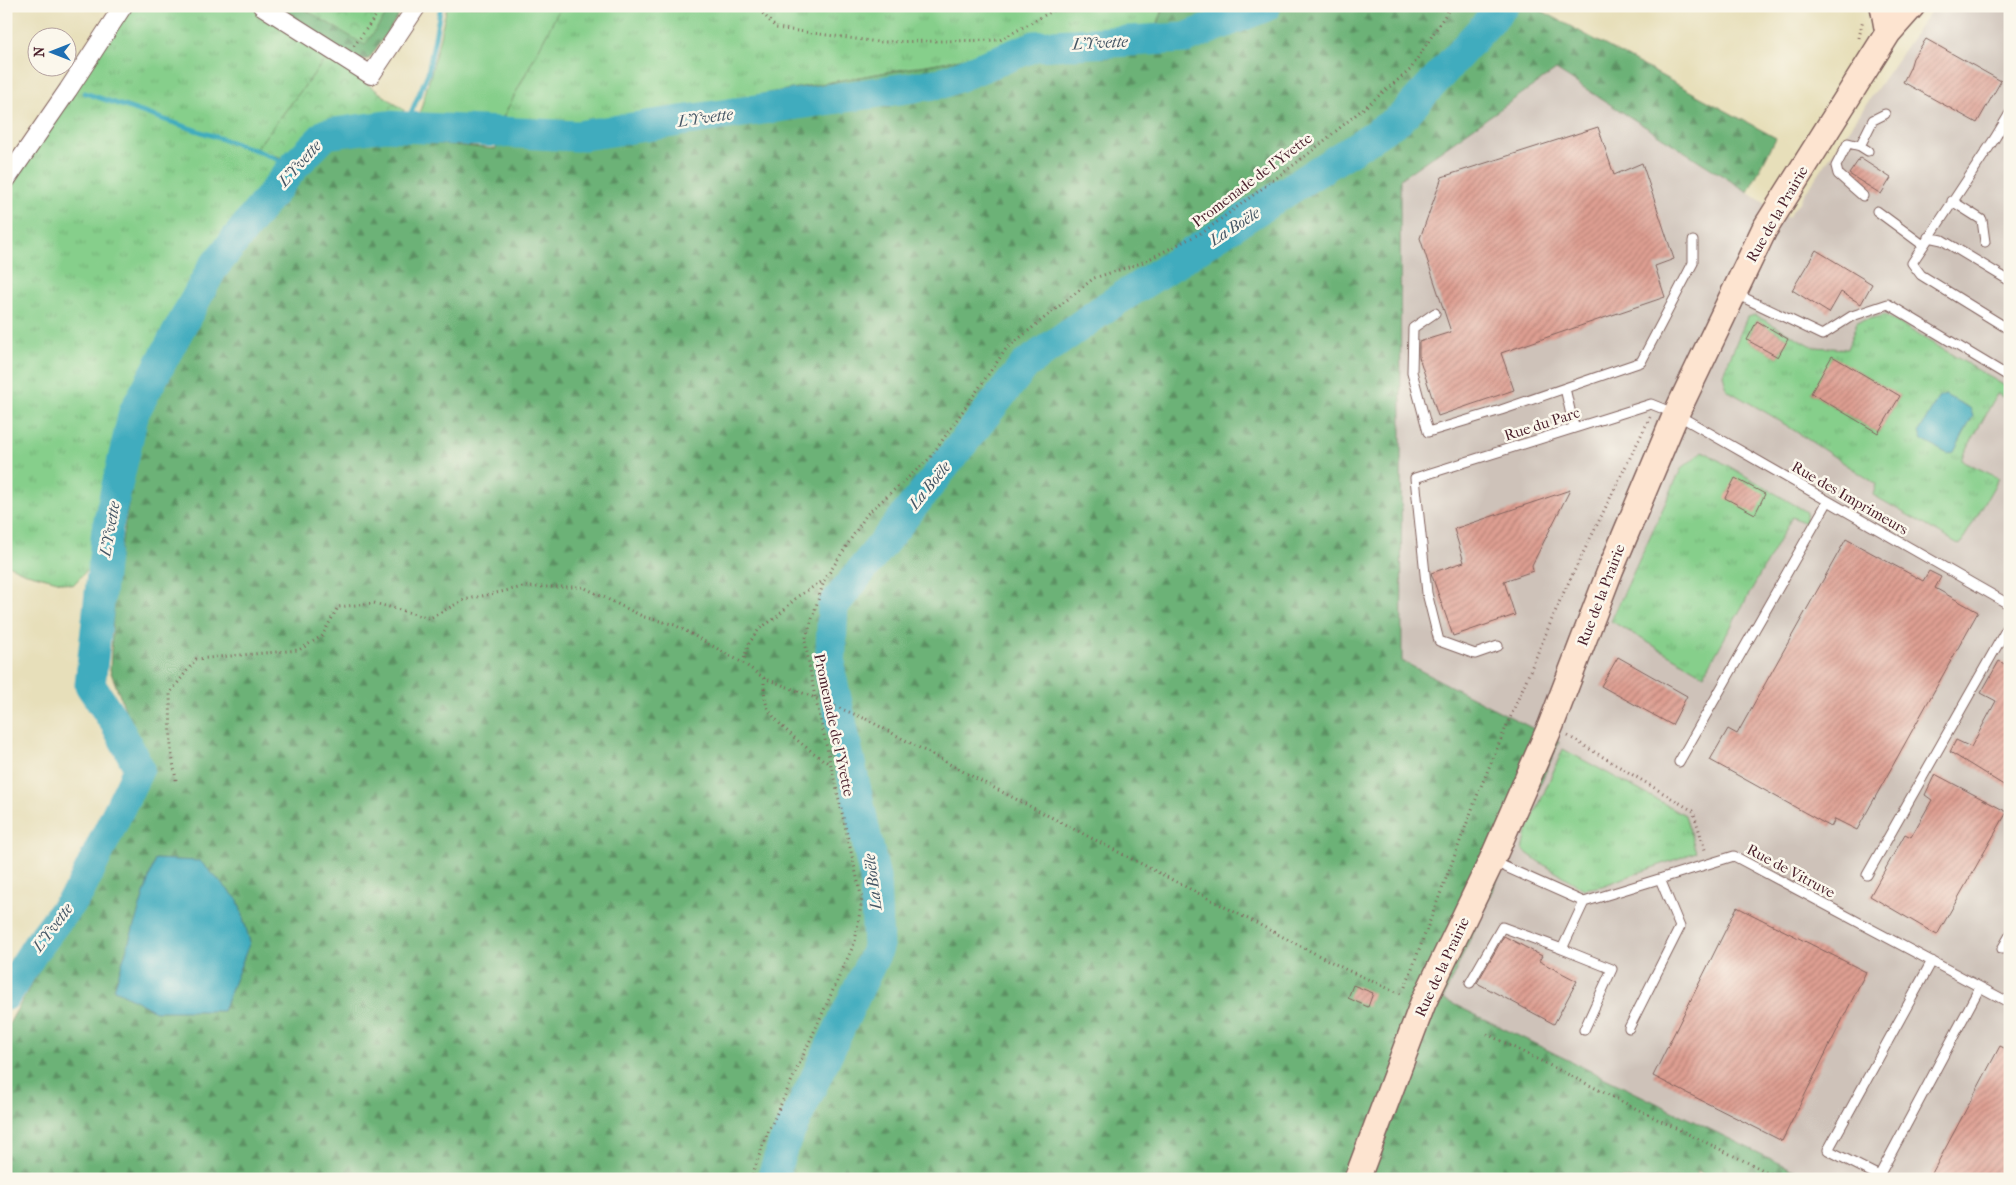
<svg xmlns="http://www.w3.org/2000/svg" width="2016" height="1185" font-family="'IM FELL French Canon',serif">
	<style>
		.industrial { fill: #cec2b9 }
		.grass { fill: url(#grass-tufts); stroke: #68775b; fill-rule: evenodd }
		.forest { fill: url(#forest-firs); stroke: #5b6851 }
		.park { fill: url(#park-crowns); stroke: #68775b }
		.pitch { fill: #86cf8b; stroke: #68775b }
		.water { fill: #3facbe; stroke: #446674 }
		.lines { fill: none; stroke-linecap: round; stroke-linejoin: round }
		.stream { stroke: #3facbe; stroke-width: 5 }
		.river { stroke: #3facbe; stroke-width: 31 }
		.building { fill: url(#building-hatch) }
		.lane-casing { stroke: #81625d; stroke-width: 11 }
		.street-casing { stroke: #81625d; stroke-width: 20 }
		.secondary-casing { stroke: #81625d; stroke-width: 28 }
		.path { stroke: #81625d; stroke-width: 3; stroke-dasharray: 1 4; stroke-linecap: butt }
		.lane { stroke: #fff; stroke-width: 9 }
		.street { stroke: #fff; stroke-width: 18 }
		.secondary { stroke: #fde4d0; stroke-width: 25 }
		.path-bridge { stroke: #81625d; stroke-width: 3; stroke-dasharray: 1 4; stroke-linecap: butt }
		.labels { text-anchor: middle; stroke-width: 5; stroke-linejoin: round; paint-order: stroke }
		.street-label { font-size: 15px; fill: #4a1f2b; stroke: #fbf7ec }
		.water-label { font-size: 16px; font-style: italic; fill: #465766; stroke: #fbf7ec }
	</style>
	<defs>
		<pattern id="grass-tufts" width="24" height="20" patternUnits="userSpaceOnUse" patternTransform="scale(1.25)"><rect width="24" height="20" fill="#86cf8b"/><path d="M3 7l-1-3M5 7V3M7 7l1-3M15 17l-1-3M17 17v-4M19 17l1-3" fill="none" stroke="#75b178"/></pattern>
		<pattern id="forest-firs" width="22" height="20" patternUnits="userSpaceOnUse" patternTransform="scale(1.25)"><rect width="22" height="20" fill="#6cb277"/><path d="M5 1l3.5 6h-7zM16 11l3.5 6h-7z" fill="#5b9062"/></pattern>
		<pattern id="park-crowns" width="20" height="18" patternUnits="userSpaceOnUse" patternTransform="scale(1.25)"><rect width="20" height="18" fill="#86cf8b"/><path d="M2 6a3 3 0 1 1 6 0M12 15a3 3 0 1 1 6 0" fill="none" stroke="#75b178"/></pattern>
		<pattern id="building-hatch" width="6" height="6" patternUnits="userSpaceOnUse" patternTransform="scale(1.25)"><rect width="6" height="6" fill="#de9f92"/><path d="M-1 1l2-2M0 6l6-6M5 7l2-2" fill="none" stroke="#b68177"/></pattern>
	</defs>
	<rect width="100%" height="100%" fill="#fbf7ec"/>
	<filter id="ink" filterUnits="userSpaceOnUse"><feTurbulence type="fractalNoise" baseFrequency=".02" numOctaves="2"/><feDisplacementMap in="SourceGraphic" scale="10" xChannelSelector="R" yChannelSelector="G"/><feConvolveMatrix kernelMatrix="1 2 1 2 8 2 1 2 1" color-interpolation-filters="sRGB"/></filter>
	<filter id="wash" filterUnits="userSpaceOnUse"><feTurbulence type="fractalNoise" baseFrequency=".0096" numOctaves="4" result="noise"/><feDisplacementMap in="SourceGraphic" scale="20" xChannelSelector="R" yChannelSelector="G"/><feGaussianBlur stdDeviation="1.12" result="paint"/><feColorMatrix in="noise" values="0 0 0 0 0 0 0 0 0 0 0 0 0 0 0 0 0 1.4 0 .05"/><feComposite in="paint" operator="in"/></filter>
	<g filter="url(#wash)">
		<rect width="100%" height="100%" fill="#e7dfba"/>
		<path class="industrial" d="M 1936,6 L 2010,6 L 2010,1179 L 1812,1179 L 1443,999 L 1559,742 L 1402,661 L 1400,179 L 1556,70 L 1788,218 L 1930,12 Z"/>
		<path class="grass" d="M 131,6 L 249,6 L 328,56 L 255,150 L 294,161 L 212,269 L 134,412 L 107,529 L 106,550 L 73,585 L 23,572 L 6,564 L 6,187 Z
			M 561,6 L 1119,6 L 1123,9 L 1126,6 L 1164,6 L 1158,24 L 561,130 L 500,123 Z
			M 1755,315 L 1814,347 L 1847,349 L 1857,322 L 1885,315 L 2005,386 L 2010,393 L 2010,401 L 1997,394 L 1961,460 L 1999,478 L 1960,545 L 1873,495 L 1876,484 L 1772,416 L 1727,390 L 1723,374 L 1747,317 ZM 1757,321 L 1788,339 L 1778,357 L 1747,340 ZM 1833,357 L 1900,396 L 1878,433 L 1811,393 Z
			M 1703,451 L 1807,512 L 1805,523 L 1792,517 L 1704,675 L 1611,621 L 1681,469 Z
			M 1563,749 L 1685,815 L 1696,852 L 1602,886 L 1584,889 L 1536,860 L 1523,850 L 1527,832 Z"/>
		<path class="forest" d="M 268,6 L 405,6 L 369,59 L 355,61 Z
			M 1164,6 L 1533,6 L 1776,138 L 1748,192 L 1556,70 L 1400,179 L 1402,661 L 1559,742 L 1443,999 L 1812,1179 L 1713,1179 L 1697,1170 L 1698,1179 L 6,1179 L 6,1029 L 150,775 L 110,670 L 115,578 L 144,418 L 244,241 L 296,172 L 314,154 L 338,144 L 385,139 L 496,149 L 500,123 L 561,130 L 1158,24 Z"/>
		<path class="park" d="M 299,6 L 392,6 L 365,45 Z
			M 328,56 L 404,110 L 400,118 L 320,127 L 294,161 L 255,150 Z"/>
		<path class="pitch" d="M 447,6 L 561,6 L 500,123 L 419,115 L 432,70 Z"/>
		<path class="water" d="M 1945,395 L 1970,408 L 1973,416 L 1954,452 L 1948,454 L 1922,440 L 1919,432 L 1938,398 Z
			M 155,859 L 200,861 L 238,900 L 250,942 L 223,1011 L 155,1011 L 114,989 Z"/>
		<g class="lines">
			<path class="stream" d="M 85,93 L 255,150 L 294,166
				M 405,127 L 428,73 L 441,6"/>
			<path class="river" d="M 6,995 L 37,946 L 80,890 L 139,768 L 116,724 L 90,685 L 107,529 L 134,412 L 212,269 L 294,166 L 326,134 L 386,126 L 577,136 L 942,83 L 1035,46 L 1186,38 L 1266,6
				M 772,1179 L 783,1146 L 878,948 L 875,878 L 830,671 L 833,606 L 1025,365 L 1105,308 L 1401,118 L 1503,6"/>
		</g>
		<g id="blocks">
			<path class="building" d="M 1926,39 L 2001,81 L 1977,123 L 1903,82 L 1910,68 L 1913,58 Z
				M 1598,127 L 1614,175 L 1642,163 L 1674,259 L 1655,266 L 1665,297 L 1501,353 L 1514,390 L 1438,416 L 1419,357 L 1419,342 L 1451,332 L 1420,238 L 1442,177 Z
				M 1860,158 L 1891,178 L 1881,194 L 1849,174 Z
				M 1816,250 L 1872,284 L 1861,304 L 1841,292 L 1829,313 L 1792,290 Z
				M 1757,321 L 1788,339 L 1778,357 L 1747,340 Z
				M 1832,356 L 1900,396 L 1878,433 L 1811,393 Z
				M 1735,478 L 1765,494 L 1755,514 L 1725,498 Z
				M 1570,490 L 1532,565 L 1533,571 L 1504,581 L 1515,615 L 1453,636 L 1431,573 L 1464,562 L 1454,529 Z
				M 1846,539 L 1923,581 L 1929,571 L 1941,577 L 1935,588 L 1978,612 L 1857,830 L 1835,819 L 1831,827 L 1710,760 L 1728,729 L 1737,734 Z
				M 1618,657 L 1687,696 L 1672,725 L 1601,686 Z
				M 1999,661 L 2010,667 L 2010,789 L 1950,752 L 1956,740 L 1971,747 L 1996,701 L 1981,693 Z
				M 1935,774 L 2007,812 L 1937,935 L 1870,896 L 1905,834 L 1911,837 L 1932,800 L 1925,795 Z
				M 1737,907 L 1866,972 L 1782,1141 L 1653,1076 Z
				M 1504,936 L 1542,956 L 1539,961 L 1577,981 L 1554,1024 L 1477,983 Z
				M 1353,985 L 1373,993 L 1368,1007 L 1348,998 Z
				M 2000,1046 L 2010,1051 L 2010,1179 L 1929,1179 Z"/>
		</g>
	</g>
	<g filter="url(#ink)">
		<use href="#blocks" fill-opacity="0" stroke="#81625d" stroke-width="1"/>
		<g class="lines">
			<defs>
				<path id="lane" d="M 2010,113 L 1995,138 L 1912,263 L 1921,275 L 2010,330
					M 1860,146 L 1848,143 L 1836,166 L 1838,174 L 1863,196
					M 1868,151 L 1860,146 L 1873,120 L 1885,114
					M 1952,201 L 1982,220 L 1985,242
					M 1877,211 L 1923,245
					M 1928,237 L 1942,240 L 2010,281
					M 1734,293 L 1822,335 L 1852,316 L 1888,304 L 2010,377
					M 1435,313 L 1413,328 L 1412,372 L 1428,432 L 1501,410 L 1641,362 L 1693,263 L 1693,241
					M 1565,388 L 1574,428
					M 1498,646 L 1475,654 L 1439,641 L 1427,593 L 1415,478 L 1651,404 L 1676,414 L 2010,605
					M 1679,762 L 1828,501
					M 1492,861 L 1584,902 L 1734,856 L 2010,1003
					M 1867,875 L 2010,623
					M 1562,949 L 1584,902
					M 2002,949 L 2010,935
					M 1932,961 L 1828,1150 L 1879,1176 L 1980,987
					M 1470,983 L 1502,927 L 1562,949 L 1612,969 L 1584,1030
					M 1629,1028 L 1680,927 L 1660,879"/>
				<path id="street" d="M 262,6 L 371,75 L 417,6
					M 6,180 L 68,90 L 123,6"/>
				<path id="secondary" d="M 1883,6 L 1888,33
					M 1357,1179 L 1423,1003 L 1492,860 L 1551,725 L 1610,571 L 1676,414 L 1764,230 L 1888,33 L 1912,6"/>
			</defs>
			<use href="#lane" class="lane-casing"/>
			<use href="#street" class="street-casing"/>
			<use href="#secondary" class="secondary-casing"/>
			<path class="path" d="M 756,6 L 776,28 L 878,42 L 1000,40 L 1061,6
				M 1859,38 L 1863,19
				M 354,46 L 383,6
				M 743,663 L 748,645 L 759,629 L 777,617 L 798,596 L 823,581
				M 764,678 C 764,687 764,697 767,706 C 775,725 812,753 830,764
				M 866,719 L 977,779 L 1345,969 L 1403,995
				M 1568,736 L 1693,811 L 1706,853
				M 176,780 L 171,749 L 170,693 L 196,659 L 299,650 L 322,636 L 338,607 L 374,603 L 430,618 L 464,600 L 523,587 L 583,587 L 644,617 L 675,625 L 743,663 L 764,678 L 798,691
				M 1405,987 L 1479,791 L 1561,598 L 1650,417
				M 1487,1034 L 1657,1119 L 1782,1179
				M 751,1179 L 765,1139 L 855,942 L 862,899 L 814,692 L 805,641 L 824,581 L 867,514 L 930,458 L 1006,349 L 1094,278 L 1141,263 L 1205,231 L 1307,155 L 1410,70 L 1451,6
				M 1333,1179 L 1336,1171"/>
			<use href="#lane" class="lane"/>
			<use href="#street" class="street"/>
			<use href="#secondary" class="secondary"/>
			<path class="path-bridge" d="M 798,691 L 866,719"/>
		</g>
	</g>
	<g class="labels">
		<g class="street-label">
			<text transform="translate(1252 180) rotate(-37)" y="5">Promenade de l'Yvette</text>
			<text transform="translate(1777 214) rotate(-60)" y="5">Rue de la Prairie</text>
			<text transform="translate(1542 424) rotate(-18)" y="5">Rue du Parc</text>
			<text transform="translate(1850 498) rotate(30)" y="5">Rue des Imprimeurs</text>
			<text transform="translate(1601 595) rotate(-69)" y="5">Rue de la Prairie</text>
			<text transform="translate(834 725) rotate(78)" y="5">Promenade de l'Yvette</text>
			<text transform="translate(1791 871) rotate(28)" y="5">Rue de Vitruve</text>
			<text transform="translate(1442 967) rotate(-65)" y="5">Rue de la Prairie</text>
		</g>
		<g class="water-label">
			<text transform="translate(1100 42) rotate(-3)" y="6">L'Yvette</text>
			<text transform="translate(705 117) rotate(-8)" y="6">L'Yvette</text>
			<text transform="translate(299 163) rotate(-48)" y="6">L'Yvette</text>
			<text transform="translate(1234 226) rotate(-33)" y="6">La Boële</text>
			<text transform="translate(929 485) rotate(-51)" y="6">La Boële</text>
			<text transform="translate(109 529) rotate(-80)" y="6">L'Yvette</text>
			<text transform="translate(872 882) rotate(-97)" y="6">La Boële</text>
			<text transform="translate(52 927) rotate(-53)" y="6">L'Yvette</text>
		</g>
	</g>
	<rect width="2016" height="1185" fill="none" stroke="#fbf7ec" stroke-width="25"/>
	<g transform="translate(52 52) rotate(270)"><circle r="24" fill="#fbf7ec" stroke="#b4a19f"/>
	<path d="M0-4L9 19L0 12L-9 19Z" fill="#1f6fb2"/>
	<text y="-8" font-size="14" font-weight="bold" text-anchor="middle" fill="#4a1f2b">N</text>
	</g>
</svg>
